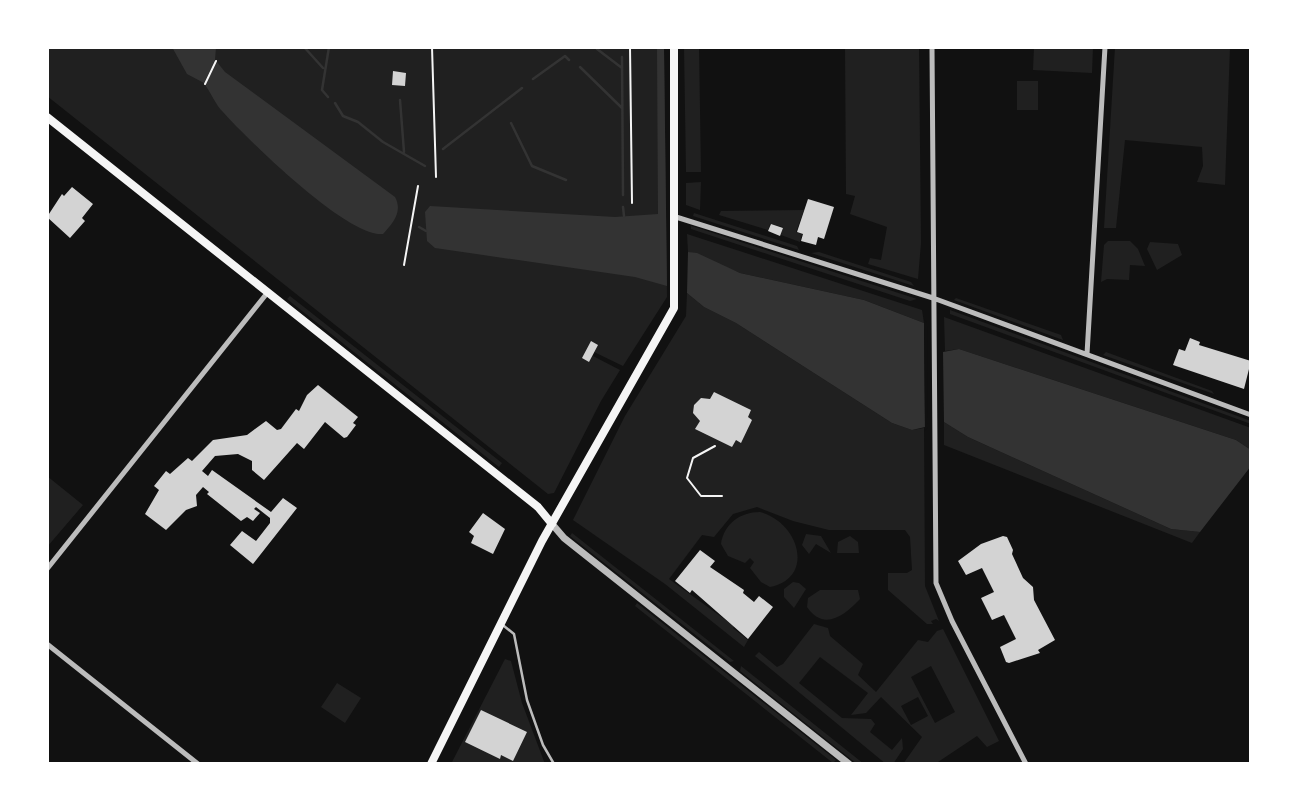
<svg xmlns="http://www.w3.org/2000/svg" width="1298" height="811" font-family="Mulish,sans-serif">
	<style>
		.green { fill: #202020; fill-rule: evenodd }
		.water { fill: #333 }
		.pier { fill: #111 }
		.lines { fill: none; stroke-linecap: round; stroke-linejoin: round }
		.stream { stroke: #333; stroke-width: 2.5 }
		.building { fill: #d3d3d3 }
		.path { stroke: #f5f5f5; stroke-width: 2 }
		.service { stroke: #bcbcbc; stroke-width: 2.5 }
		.minor { stroke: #bcbcbc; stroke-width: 5 }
		.tertiary { stroke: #bcbcbc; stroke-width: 7 }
		.secondary { stroke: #f5f5f5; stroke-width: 8 }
	</style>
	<rect width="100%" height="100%" fill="#111"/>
	<path class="green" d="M 47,47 L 664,47 L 667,297 L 623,366 L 594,352 L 593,356 L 620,370 L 601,401 L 554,493 L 548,494 L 47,96 Z
		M 684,47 L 699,47 L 701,172 L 686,172 Z
		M 845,47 L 919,47 L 921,243 L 918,279 L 868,264 L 870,258 L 881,260 L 887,227 L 850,214 L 855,196 L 846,194 Z
		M 1034,47 L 1093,47 L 1092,73 L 1033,70 Z
		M 1115,47 L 1230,47 L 1225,185 L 1197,182 L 1203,166 L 1202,147 L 1125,140 L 1116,228 L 1104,228 Z
		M 1017,81 L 1038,81 L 1038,110 L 1017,110 Z
		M 701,182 L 700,210 L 686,205 L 686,183 Z
		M 804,210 L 796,232 L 802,234 L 800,242 L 781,235 L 783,227 L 770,224 L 768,230 L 719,215 L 721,211 Z
		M 694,213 L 797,246 L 799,250 L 693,216 Z
		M 691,226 L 695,227 L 917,299 L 910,301 L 691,229 Z
		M 687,234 L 922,310 L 924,323 L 864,300 L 740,273 L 688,252 Z
		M 1108,241 L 1130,241 L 1138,249 L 1145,266 L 1130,265 L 1129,280 L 1107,279 L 1101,282 L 1104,245 Z
		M 1150,242 L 1178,244 L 1182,255 L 1157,270 L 1147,249 Z
		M 819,252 L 911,282 L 914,286 L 811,253 Z
		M 687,293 L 704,307 L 736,323 L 892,423 L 912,430 L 924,428 L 925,586 L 939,621 L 936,619 L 931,621 L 933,624 L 927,624 L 888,590 L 888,573 L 907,573 L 912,570 L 910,537 L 905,530 L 829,530 L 793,521 L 757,507 L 733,514 L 714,537 L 702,535 L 669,579 L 734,626 L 733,628 L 748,640 L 744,647 L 665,584 L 573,520 L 625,416 L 686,316 Z
		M 290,296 L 502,463 L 499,467 L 287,299 Z
		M 956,298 L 1061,335 L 1063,340 L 954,300 Z
		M 950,310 L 1251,421 L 1251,424 L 950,314 Z
		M 944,317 L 1251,428 L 1251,450 L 1236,440 L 959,349 L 945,351 Z
		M 1106,352 L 1212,391 L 1214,394 L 1103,355 Z
		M 944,422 L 968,437 L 1171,529 L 1200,532 L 1192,543 L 944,445 Z
		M 47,476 L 83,505 L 47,547 Z
		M 760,512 C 800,523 815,578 770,587 L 761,582 L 750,568 L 754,562 L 750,558 L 745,563 L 728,556 L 721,544 C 724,524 740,512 760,512 Z
		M 572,533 L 734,661 L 730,662 L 570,536 Z
		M 806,534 L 821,536 L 831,553 L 816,544 L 809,554 L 802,545 Z
		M 850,536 L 858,542 L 859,553 L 837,553 L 838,542 Z
		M 793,582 L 799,583 L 806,589 L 794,608 L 784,597 L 784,589 Z
		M 820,590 L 858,590 L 860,599 C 845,615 824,632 807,607 L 808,598 Z
		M 637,603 L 836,760 L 833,763 L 635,606 Z
		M 814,624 L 828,628 L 830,636 L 863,664 L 858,675 L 876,692 L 918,640 L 928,642 L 937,631 L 943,629 L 999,741 L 987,747 L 977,736 L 935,764 L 903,764 L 922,737 L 881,697 L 866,713 L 851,715 L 868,693 L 820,657 L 799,683 L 842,718 L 871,719 L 875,724 L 870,732 L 892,750 L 902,738 L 903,749 L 893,764 L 886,764 L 755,656 L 759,652 L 777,667 L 783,664 ZM 931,666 L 955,712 L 935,723 L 911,677 ZM 918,697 L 928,716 L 911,725 L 901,706 Z
		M 505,659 L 511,661 L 522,703 L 545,764 L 451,764 Z
		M 741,666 L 864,764 L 857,764 L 740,671 Z
		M 337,683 L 361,698 L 345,723 L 321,707 Z"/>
	<path class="water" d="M 172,47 L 216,47 L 215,60 L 204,83 L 187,74 Z
		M 657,47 L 664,47 L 667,286 L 635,277 L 435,248 L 427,241 L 425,212 L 430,206 L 615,217 L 658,214 Z
		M 217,62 L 225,72 L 395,197 C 403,212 393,223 383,234 C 348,238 248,140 223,112 C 215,104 212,94 205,85 Z
		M 688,252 L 697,253 L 740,273 L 864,300 L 924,323 L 925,427 L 912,430 L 892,423 L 736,323 L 704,307 L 687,293 Z
		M 959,349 L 1236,440 L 1251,450 L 1251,466 L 1200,532 L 1171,529 L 968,437 L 944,422 L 943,352 Z"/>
	<path class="pier" d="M 924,319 L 927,323 L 928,427 L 925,431 Z"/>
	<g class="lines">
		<path class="stream" d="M 304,47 L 323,68
			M 597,49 L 622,68
			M 622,57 L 623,195
			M 580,67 L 622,108
			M 533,79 L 565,56 L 569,60
			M 328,97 L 322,90 L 329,47
			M 400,100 L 404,152
			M 335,103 L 343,116 L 358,122 L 383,142 L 425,166
			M 511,123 L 532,166 L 566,180
			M 443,149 L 522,88
			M 623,207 L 624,216
			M 419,227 L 426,231"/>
	</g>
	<path class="building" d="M 393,71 L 406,73 L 405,86 L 392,85 Z
		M 72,187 L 93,204 L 82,218 L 85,221 L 70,238 L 47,217 L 62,194 L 64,196 Z
		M 808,199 L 834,207 L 824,239 L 818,237 L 816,245 L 801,241 L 803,234 L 797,232 Z
		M 771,224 L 783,228 L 780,236 L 768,231 Z
		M 1190,338 L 1200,342 L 1199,345 L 1251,361 L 1244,389 L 1173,365 L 1179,349 L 1185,351 Z
		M 591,341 L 598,345 L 589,362 L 582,358 Z
		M 318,385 L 358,417 L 353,423 L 356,425 L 347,437 L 344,438 L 325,422 L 304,449 L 297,443 L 264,480 L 252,470 L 252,461 L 238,454 L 215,456 L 202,471 L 208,476 L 212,470 L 271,512 L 283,498 L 297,508 L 253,564 L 230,545 L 242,531 L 256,541 L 270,523 L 270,518 L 256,507 L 254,509 L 260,513 L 253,521 L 247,517 L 241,521 L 207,494 L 209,492 L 203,487 L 196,495 L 197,506 L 186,510 L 166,530 L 145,514 L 159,490 L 154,486 L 166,471 L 170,474 L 188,458 L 192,461 L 213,440 L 247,435 L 266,421 L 277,430 L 281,429 L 296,409 L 299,411 L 307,395 Z
		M 714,392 L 751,410 L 748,417 L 752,420 L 741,443 L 736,440 L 732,447 L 695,429 L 700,421 L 693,413 L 694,405 L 701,398 L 710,399 Z
		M 483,513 L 505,529 L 493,554 L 471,543 L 474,536 L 469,532 Z
		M 1003,536 L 1007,537 L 1013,550 L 1012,554 L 1023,578 L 1033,587 L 1034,600 L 1055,640 L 1038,650 L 1040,653 L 1009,663 L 1006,662 L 1000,647 L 1016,639 L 1004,615 L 992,620 L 981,598 L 994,592 L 982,568 L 966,575 L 958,561 L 981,544 Z
		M 700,550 L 715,561 L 710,567 L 744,590 L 743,593 L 754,602 L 759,596 L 773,607 L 748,639 L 692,590 L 690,593 L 675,581 Z
		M 481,710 L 527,732 L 513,761 L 501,755 L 500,759 L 465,742 Z"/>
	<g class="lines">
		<path class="path" d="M 432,47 L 436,177
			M 630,47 L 632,203
			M 205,84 L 216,61
			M 404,265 L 418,186
			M 715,446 L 693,458 L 687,478 L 701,496 L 722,496"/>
		<path class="service" d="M 504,626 L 514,634 L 527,700 L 543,745 L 554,764"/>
		<path class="minor" d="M 932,47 L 936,583 L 952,621 L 1026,764
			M 676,217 L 933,298 L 1251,415
			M 1087,354 L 1105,47
			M 47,569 L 268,292
			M 47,644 L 198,764"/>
		<path class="tertiary" d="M 552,524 L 564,538 L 849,764"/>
		<path class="secondary" d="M 47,117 L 538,507 L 552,524
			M 431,764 L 542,541 L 674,308 L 674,47"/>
	</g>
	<rect width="1298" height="811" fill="none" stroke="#ffffff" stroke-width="98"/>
</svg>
